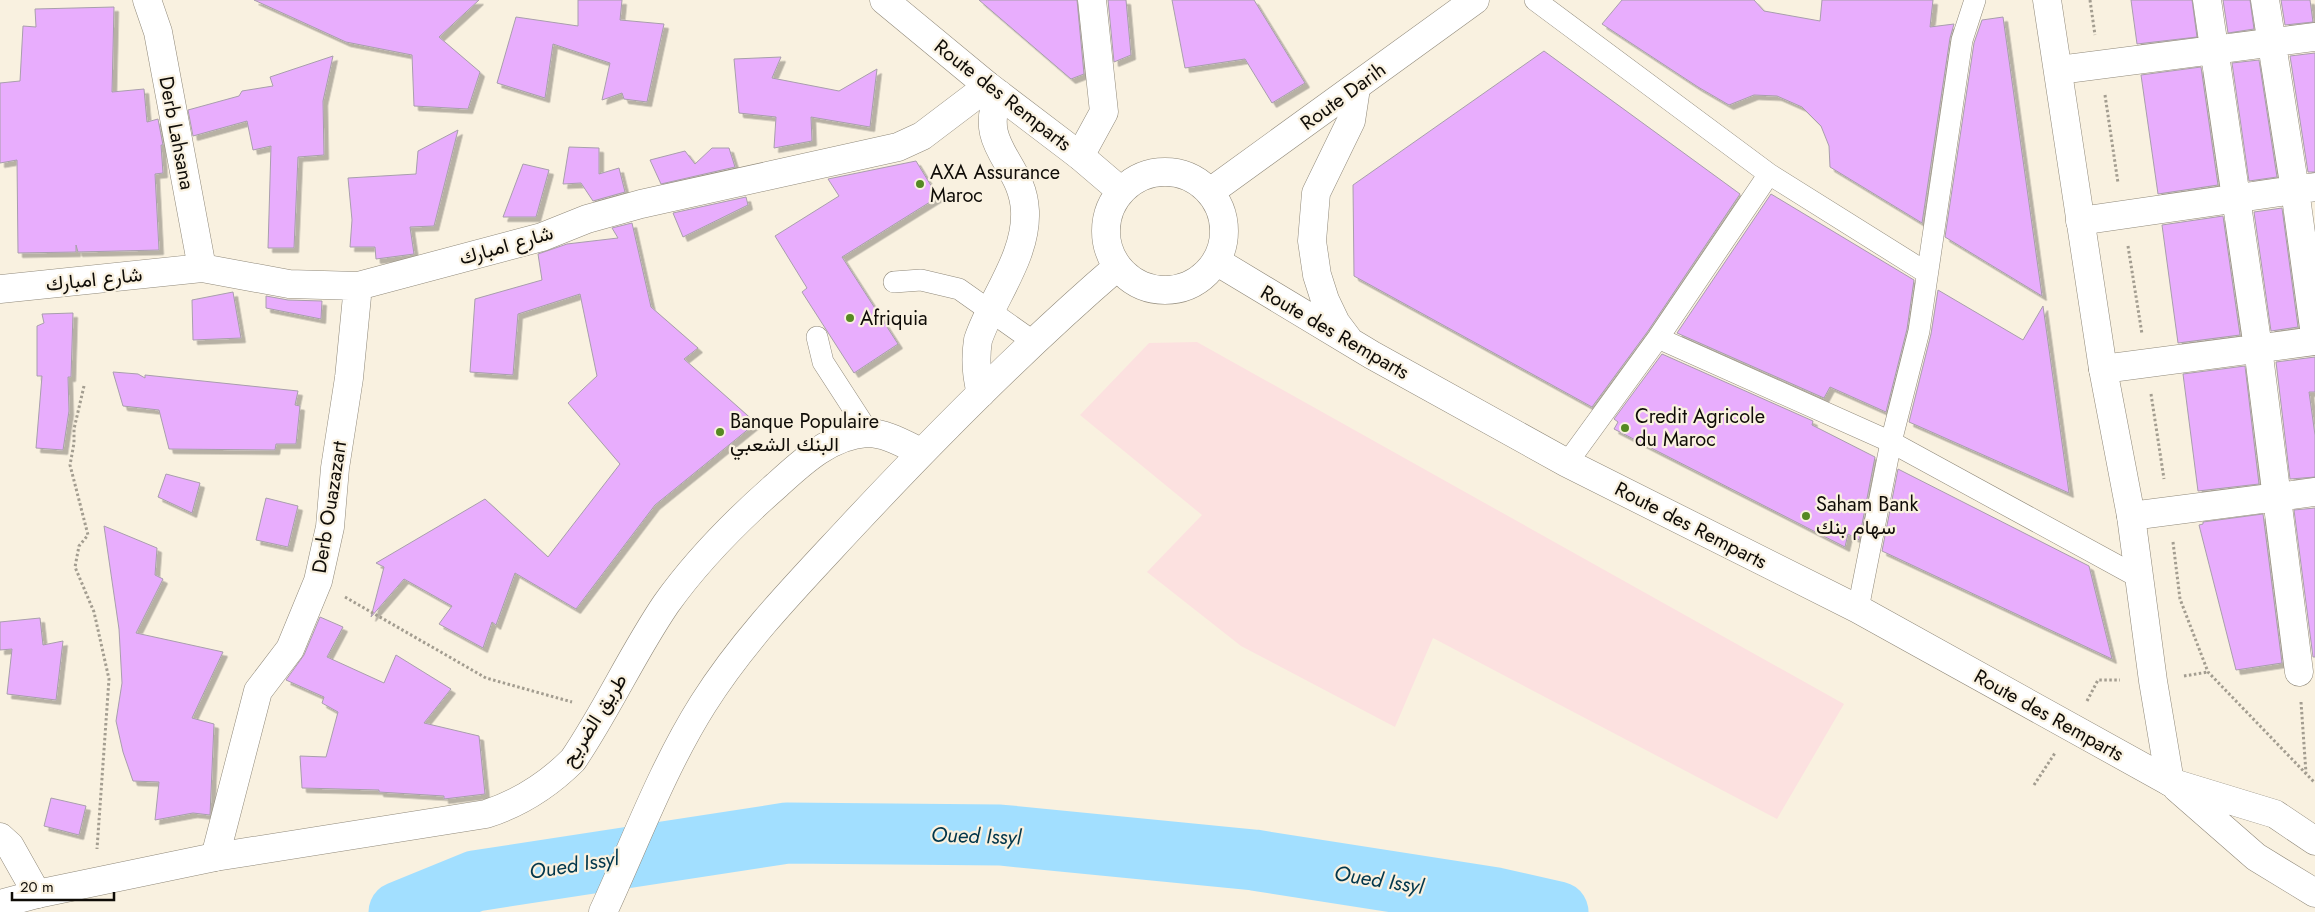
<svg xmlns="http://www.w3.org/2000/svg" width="2315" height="912" font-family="Jost,Vazirmatn,sans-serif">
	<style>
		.commercial { fill: #fce1e0 }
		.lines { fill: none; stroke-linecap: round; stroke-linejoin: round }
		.river { stroke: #a2dfff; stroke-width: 61 }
		.building { fill: #e8adfd; stroke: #a89eac; filter: url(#shadow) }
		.service-casing { stroke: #90897a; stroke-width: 22 }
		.pedestrian-casing { stroke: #90897a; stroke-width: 29 }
		.minor-casing { stroke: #90897a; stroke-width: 29 }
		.tertiary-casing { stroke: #90897a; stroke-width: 29 }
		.secondary-casing { stroke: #90897a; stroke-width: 29 }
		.path { stroke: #a39d90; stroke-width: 3; stroke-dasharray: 2.5 2.5; stroke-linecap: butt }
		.service { stroke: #fff; stroke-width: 21 }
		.pedestrian { stroke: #fff; stroke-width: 28 }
		.minor { stroke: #fff; stroke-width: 28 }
		.tertiary { stroke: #fff; stroke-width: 28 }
		.secondary { stroke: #fff; stroke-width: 28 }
		.poi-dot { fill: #558922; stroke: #f9f1e0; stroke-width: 2 }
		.labels { text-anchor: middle; stroke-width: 4.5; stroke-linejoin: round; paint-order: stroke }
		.street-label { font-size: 20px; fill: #0f0c07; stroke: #f9f1e0 }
		.poi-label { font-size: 20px; fill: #0f0c07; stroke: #f9f1e0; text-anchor: start }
		.water-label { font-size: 21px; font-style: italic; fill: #01364b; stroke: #f9f1e0 }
	</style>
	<defs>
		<filter id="shadow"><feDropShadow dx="4.5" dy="4.5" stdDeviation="0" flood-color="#0004"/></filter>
	</defs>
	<rect width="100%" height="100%" fill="#f9f1e0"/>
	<path class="commercial" d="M 1197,342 L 1844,704 L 1777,819 L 1433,638 L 1395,727 L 1241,646 L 1147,572 L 1202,515 L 1080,415 L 1149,343 Z"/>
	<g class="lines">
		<path class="river" d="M 399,912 L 475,881 L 787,833 L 1000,835 L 1254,860 L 1496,898 L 1558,912"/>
	</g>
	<path class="building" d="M 254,0 L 479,0 L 439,37 L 480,72 L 468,109 L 414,106 L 412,55 L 346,42 Z
		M 578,0 L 622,0 L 620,20 L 664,24 L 647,102 L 624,99 L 622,93 L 602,100 L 610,63 L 553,44 L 545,98 L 497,83 L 516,17 L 578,26 Z
		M 979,0 L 1077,0 L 1084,74 L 1071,79 Z
		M 1108,0 L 1126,0 L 1131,55 L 1114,62 Z
		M 1172,0 L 1254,0 L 1305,83 L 1272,103 L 1245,59 L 1185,68 Z
		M 1622,0 L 1754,0 L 1764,11 L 1820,21 L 1822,0 L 1933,0 L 1930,27 L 1954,24 L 1950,38 L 1922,223 L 1830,167 L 1829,146 L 1821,126 L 1802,107 L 1777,96 L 1754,95 L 1729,105 L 1698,87 L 1602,24 Z
		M 2131,0 L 2192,0 L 2197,37 L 2137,44 Z
		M 2223,0 L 2250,0 L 2254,29 L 2228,33 Z
		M 2281,0 L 2310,0 L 2313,22 L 2285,25 Z
		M 114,7 L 112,92 L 144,89 L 147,122 L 158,119 L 163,145 L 161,145 L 163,173 L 155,174 L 159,250 L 78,252 L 76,245 L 76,252 L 18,253 L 17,160 L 0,163 L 0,83 L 20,81 L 23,26 L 36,27 L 35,9 Z
		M 2003,17 L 2042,296 L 1945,237 L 1974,43 L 1982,20 Z
		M 1544,51 L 1740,194 L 1648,331 L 1592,407 L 1354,276 L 1353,185 Z
		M 2315,53 L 2315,172 L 2308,172 L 2290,56 Z
		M 333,56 L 323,101 L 324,155 L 298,157 L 294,248 L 268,248 L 271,146 L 253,150 L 247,121 L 193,136 L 188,110 L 239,96 L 242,91 L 273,86 L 270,77 Z
		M 781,57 L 772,78 L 839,91 L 877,69 L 870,127 L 811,117 L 812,141 L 774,148 L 776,117 L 739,113 L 734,59 Z
		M 2259,60 L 2277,177 L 2249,181 L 2232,63 Z
		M 2201,67 L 2218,185 L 2158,194 L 2141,75 Z
		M 458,130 L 434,226 L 410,227 L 414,254 L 376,259 L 375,247 L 350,247 L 352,220 L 348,178 L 416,174 L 418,151 Z
		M 569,147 L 599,148 L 599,174 L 619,168 L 625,192 L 593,201 L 581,183 L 563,184 Z
		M 712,148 L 729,148 L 735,167 L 661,184 L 650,160 L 685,151 L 695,164 Z
		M 916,161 L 938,197 L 842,257 L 898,344 L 854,373 L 802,292 L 807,288 L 775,236 L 839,196 L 828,179 Z
		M 523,164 L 549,170 L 536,217 L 503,217 Z
		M 1771,194 L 1914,280 L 1907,329 L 1886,412 L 1830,387 L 1824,398 L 1677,333 Z
		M 746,197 L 748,205 L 683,237 L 673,213 Z
		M 2282,208 L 2298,327 L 2271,331 L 2254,212 Z
		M 2223,216 L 2240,335 L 2178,343 L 2162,225 Z
		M 632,223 L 651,307 L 698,348 L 684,359 L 756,423 L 655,505 L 576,609 L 515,573 L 496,625 L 492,622 L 483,648 L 439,624 L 452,606 L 404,579 L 371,617 L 384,567 L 376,563 L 485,499 L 548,557 L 620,464 L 568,403 L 597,376 L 580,294 L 518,314 L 513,375 L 470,372 L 475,299 L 542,280 L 538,254 L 567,244 L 618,238 L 612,228 Z
		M 1938,290 L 2023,340 L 2043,306 L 2069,493 L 1909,422 L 1931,334 Z
		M 233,292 L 241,338 L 193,340 L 192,300 Z
		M 266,296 L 288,300 L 322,301 L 321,319 L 266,308 Z
		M 73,313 L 71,377 L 68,377 L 69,411 L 63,450 L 36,448 L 42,376 L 37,376 L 37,326 L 44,323 L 42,314 Z
		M 1662,354 L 1813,421 L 1812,425 L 1875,457 L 1859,540 L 1848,534 L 1845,547 L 1614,429 L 1618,422 L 1614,419 Z
		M 2315,357 L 2315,392 L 2309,392 L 2315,435 L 2315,477 L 2290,479 L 2276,362 Z
		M 2245,366 L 2259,484 L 2198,491 L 2183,374 Z
		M 113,372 L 138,374 L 145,378 L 145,375 L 298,391 L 295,405 L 300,406 L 296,444 L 276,444 L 275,450 L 169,449 L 159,410 L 123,406 Z
		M 1898,469 L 2089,566 L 2112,659 L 1882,551 Z
		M 166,474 L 200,483 L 192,513 L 158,497 Z
		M 266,498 L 298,506 L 288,547 L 256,540 Z
		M 2315,508 L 2315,657 L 2313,657 L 2294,510 Z
		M 2263,514 L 2282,663 L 2236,670 L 2199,525 L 2203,524 L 2203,522 Z
		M 104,526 L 157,548 L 155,575 L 163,579 L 136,633 L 223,652 L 192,718 L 214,724 L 210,815 L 193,813 L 155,820 L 159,782 L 133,781 L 123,752 L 116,721 L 122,683 L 119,629 Z
		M 320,617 L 343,627 L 327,657 L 384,683 L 396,655 L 451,689 L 424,723 L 479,736 L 485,794 L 444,799 L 444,796 L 379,792 L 379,790 L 302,788 L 300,756 L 326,757 L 338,712 L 322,703 L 324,697 L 286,680 L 304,655 Z
		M 40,618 L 43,645 L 63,641 L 56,700 L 7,694 L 12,649 L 0,650 L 0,622 Z
		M 51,798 L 86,806 L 79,835 L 44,826 Z"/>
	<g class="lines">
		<defs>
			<path id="service" d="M 1535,0 L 1769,174 L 1927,273
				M 894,282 L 921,280 L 959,289 L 1034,342
				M 817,337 L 823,362 L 869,433
				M 1658,338 L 1891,442 L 2140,578
				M 1567,463 L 1658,338 L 1769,174
				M 1858,609 L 1891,442 L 1919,331 L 1962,40 L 1975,0"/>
			<path id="pedestrian" d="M 2207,0 L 2258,348 L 2299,672
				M 2265,0 L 2295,190 L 2315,335
				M 2059,70 L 2315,37
				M 2080,221 L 2315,187
				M 2103,369 L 2315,341
				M 2131,516 L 2315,492"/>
			<path id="minor" d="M 147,0 L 158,32 L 202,268
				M 1080,156 L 1104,112 L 1092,0
				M 0,289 L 202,268 L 289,284 L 358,286 L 542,237 L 587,219 L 641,204 L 898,147 L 922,136 L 988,86
				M 0,837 L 10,846 L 37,894
				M 215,857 L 258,691 L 290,649 L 318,581 L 330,527 L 335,468 L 349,378 L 358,286"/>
			<path id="tertiary" d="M 2047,0 L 2103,369 L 2131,516 L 2153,681 L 2170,782
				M 1210,192 L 1475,0
				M 0,904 L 37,894 L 215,857 L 486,814 C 520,803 548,785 573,760 C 607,710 632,654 666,604 C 698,559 736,521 777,485 C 802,462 831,435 867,433 C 886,433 904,444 921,452
				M 603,912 C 635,843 662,769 703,704 C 744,639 798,584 850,528 C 935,437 1023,348 1117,267"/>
			<path id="secondary" d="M 884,0 L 988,86 L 1080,156 L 1121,191
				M1106 231a59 59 0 1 1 118 0a59 59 0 1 1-118 0Z
				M 1216,261 L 1372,355 L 1567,463 L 1858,609 L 2170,782 L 2275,814 L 2315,841
				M 1348,339 L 1336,323 L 1325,300 L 1317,275 L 1312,241 L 1316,193 L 1351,121 L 1356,88
				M 981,393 C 976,375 975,359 978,340 C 992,298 1027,257 1025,211 C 1023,162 976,147 999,94
				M 2177,788 L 2256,857 L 2315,893"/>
		</defs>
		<use href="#service" class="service-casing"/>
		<use href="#pedestrian" class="pedestrian-casing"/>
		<use href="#minor" class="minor-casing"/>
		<use href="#tertiary" class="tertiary-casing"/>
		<use href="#secondary" class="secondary-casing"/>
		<path class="path" d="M 2090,0 L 2095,35
			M 2105,95 L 2118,183
			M 2128,246 L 2142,334
			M 84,386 L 74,429 L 74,443 L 70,465 L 88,535 L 79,546 L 75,567 L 94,612 L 109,679 L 97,849
			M 2151,394 L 2164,479
			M 2173,542 L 2180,599 L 2208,672 L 2315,783
			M 345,597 L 486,678 L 572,702
			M 2184,676 L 2208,672
			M 2087,701 L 2098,680 L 2120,680
			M 2301,702 L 2306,773
			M 2034,785 L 2055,753"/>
		<use href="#service" class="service"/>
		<use href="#pedestrian" class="pedestrian"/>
		<use href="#minor" class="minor"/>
		<use href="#tertiary" class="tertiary"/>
		<use href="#secondary" class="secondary"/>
	</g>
	<g class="poi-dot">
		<circle cx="920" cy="184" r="5"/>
		<circle cx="850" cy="318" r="5"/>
		<circle cx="1625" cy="428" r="5"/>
		<circle cx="720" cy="432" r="5"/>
		<circle cx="1806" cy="516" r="5"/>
	</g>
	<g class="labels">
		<g class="street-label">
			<text transform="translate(1003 95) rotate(38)" y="7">Route des Remparts</text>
			<text transform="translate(1343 96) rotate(-36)" y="7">Route Darih</text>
			<text transform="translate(177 133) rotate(79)" y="7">Derb Lahsana</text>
			<text transform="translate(506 245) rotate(-16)" y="7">شارع امبارك</text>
			<text transform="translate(94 279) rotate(-6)" y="7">شارع امبارك</text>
			<text transform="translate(1335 332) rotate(30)" y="7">Route des Remparts</text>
			<text transform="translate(329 507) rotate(-81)" y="7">Derb Ouazazart</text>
			<text transform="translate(1691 525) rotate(27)" y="7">Route des Remparts</text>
			<text transform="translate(2049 715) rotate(29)" y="7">Route des Remparts</text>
			<text transform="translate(594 720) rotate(-58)" y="7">طريق الضريح</text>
		</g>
		<g class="poi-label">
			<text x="930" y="179">AXA Assurance<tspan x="930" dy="23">Maroc</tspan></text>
			<text x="860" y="325">Afriquia</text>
			<text x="1635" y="423">Credit Agricole<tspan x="1635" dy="23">du Maroc</tspan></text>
			<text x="730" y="428">Banque Populaire<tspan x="730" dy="23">البنك الشعبي</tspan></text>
			<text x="1816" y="511">Saham Bank<tspan x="1816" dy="23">سهام بنك</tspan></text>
		</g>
		<g class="water-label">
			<text transform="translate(976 836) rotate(2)" y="7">Oued Issyl</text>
			<text transform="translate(574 865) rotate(-9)" y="7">Oued Issyl</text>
			<text transform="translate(1379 880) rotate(9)" y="7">Oued Issyl</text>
		</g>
	</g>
	<path d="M12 892v8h102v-8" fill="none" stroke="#0f0c07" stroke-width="2.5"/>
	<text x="20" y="892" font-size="15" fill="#0f0c07" stroke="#f9f1e0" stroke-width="4" paint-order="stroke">20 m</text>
</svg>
